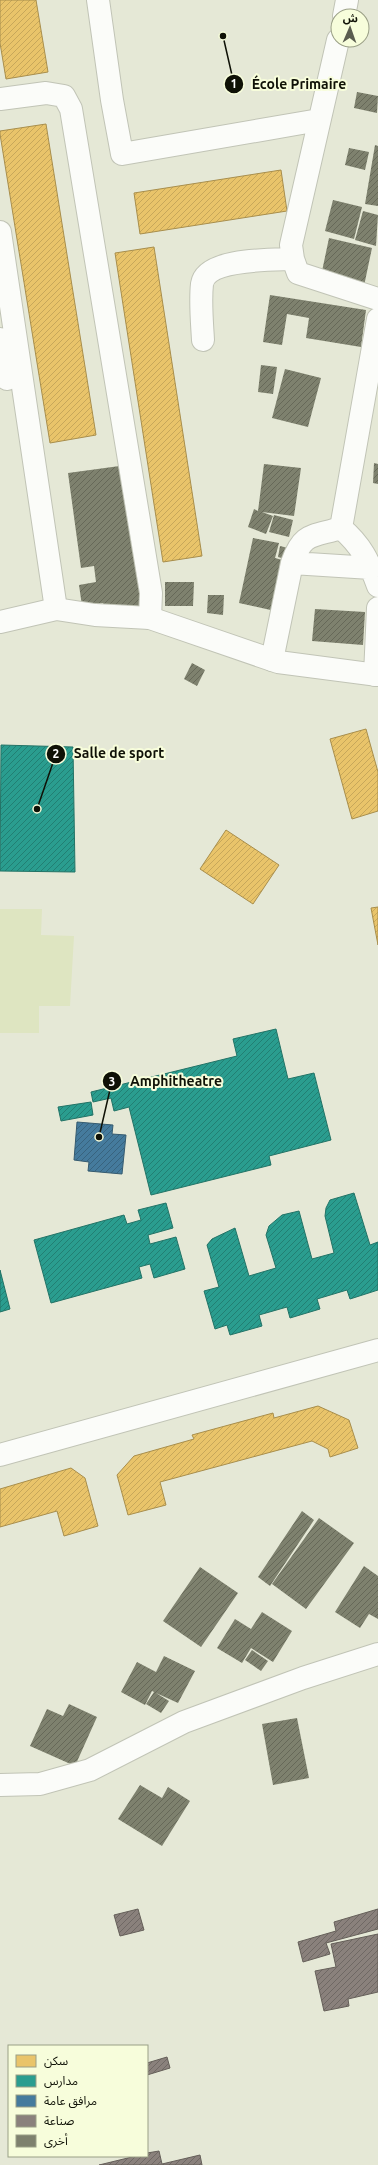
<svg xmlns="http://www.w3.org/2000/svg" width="378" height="2165" font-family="Ubuntu,'Noto Sans Arabic',sans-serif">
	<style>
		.garden { fill: #dee5c1 }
		.homes { fill: url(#homes-hatch); stroke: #a88e4c }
		.schools { fill: url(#schools-hatch); stroke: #227366 }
		.public { fill: url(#public-hatch); stroke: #355b70 }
		.industry { fill: url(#industry-hatch); stroke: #655f59 }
		.building { fill: url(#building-hatch) }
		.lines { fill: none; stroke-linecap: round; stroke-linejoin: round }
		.minor-casing { stroke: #c1c4b6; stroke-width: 24 }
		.secondary-casing { stroke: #c1c4b6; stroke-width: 24 }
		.minor { stroke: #fbfcf9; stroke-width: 22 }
		.secondary { stroke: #fbfcf9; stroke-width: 22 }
		.leader { fill: none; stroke: #0f1106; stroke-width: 1.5 }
		.callout-dot { fill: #0f1106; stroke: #f7fddb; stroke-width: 1.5 }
		.mark-label { font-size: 12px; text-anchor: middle; font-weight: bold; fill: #fff }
		.callout-label { font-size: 14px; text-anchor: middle; font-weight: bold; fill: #0f1106; stroke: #f7fddb; stroke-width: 4; stroke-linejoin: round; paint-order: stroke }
	</style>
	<defs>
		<pattern id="homes-hatch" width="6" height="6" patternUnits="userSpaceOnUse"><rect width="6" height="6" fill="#e9c46a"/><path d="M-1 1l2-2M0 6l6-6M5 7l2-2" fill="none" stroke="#c7a75a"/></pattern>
		<pattern id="schools-hatch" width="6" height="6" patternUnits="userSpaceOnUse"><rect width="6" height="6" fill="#2a9d8f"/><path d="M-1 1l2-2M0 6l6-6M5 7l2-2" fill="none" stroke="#227f73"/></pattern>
		<pattern id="public-hatch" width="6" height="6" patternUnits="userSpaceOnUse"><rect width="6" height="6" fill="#457b9d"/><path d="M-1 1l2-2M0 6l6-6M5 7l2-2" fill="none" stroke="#38637e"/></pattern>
		<pattern id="industry-hatch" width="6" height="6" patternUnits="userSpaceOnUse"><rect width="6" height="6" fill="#8a817c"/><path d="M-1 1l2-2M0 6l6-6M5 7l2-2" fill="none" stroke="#6f6864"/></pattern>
		<pattern id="building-hatch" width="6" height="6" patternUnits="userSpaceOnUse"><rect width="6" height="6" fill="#7e816e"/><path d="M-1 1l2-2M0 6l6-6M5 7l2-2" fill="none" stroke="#666858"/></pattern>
	</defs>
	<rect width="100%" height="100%" fill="#e5e8d6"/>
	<path class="garden" d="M 0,909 L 42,909 L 41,935 L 74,936 L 70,1006 L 39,1006 L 39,1033 L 0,1033 Z"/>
	<path class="homes" d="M 0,0 L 36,0 L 48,72 L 6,79 L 0,43 Z
		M 46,124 L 96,435 L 50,443 L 0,134 L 0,131 Z
		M 281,170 L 287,211 L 140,234 L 134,193 Z
		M 154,247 L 202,556 L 163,562 L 115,253 Z
		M 366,729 L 378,772 L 378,811 L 352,819 L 330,739 Z
		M 226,830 L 279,865 L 253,904 L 200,869 Z
		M 378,907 L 378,945 L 371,908 Z
		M 318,1406 L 349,1420 L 358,1448 L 330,1457 L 328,1449 L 312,1441 L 160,1482 L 166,1505 L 128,1515 L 117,1475 L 134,1456 L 194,1439 L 192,1435 L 273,1413 L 274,1418 Z
		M 71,1468 L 85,1478 L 98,1526 L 64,1536 L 57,1511 L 0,1527 L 0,1489 Z"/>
	<path class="schools" d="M 1,745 L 73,747 L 75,872 L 0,871 Z
		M 276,1029 L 288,1079 L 314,1073 L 331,1140 L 269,1156 L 271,1165 L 151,1195 L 129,1107 L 114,1111 L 111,1098 L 93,1102 L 91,1092 L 237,1056 L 233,1039 Z
		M 91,1102 L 93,1115 L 61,1121 L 58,1107 Z
		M 354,1193 L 370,1245 L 378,1242 L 378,1290 L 350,1299 L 347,1290 L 317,1299 L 320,1309 L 290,1318 L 287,1307 L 259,1315 L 262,1326 L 230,1335 L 227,1325 L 215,1329 L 204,1291 L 219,1287 L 207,1245 L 212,1239 L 235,1228 L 249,1276 L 276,1268 L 266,1235 L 269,1226 L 282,1215 L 299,1211 L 312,1259 L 334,1253 L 325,1216 L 326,1208 L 330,1200 Z
		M 166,1203 L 173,1228 L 148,1235 L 150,1244 L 176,1237 L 185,1269 L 154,1278 L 150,1264 L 139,1267 L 142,1278 L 51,1303 L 34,1240 L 124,1215 L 127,1224 L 141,1220 L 138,1210 Z
		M 0,1270 L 10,1309 L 0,1312 Z"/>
	<path class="public" d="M 77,1122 L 113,1125 L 112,1134 L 126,1135 L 122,1174 L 88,1171 L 89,1162 L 74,1160 Z"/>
	<path class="industry" d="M 138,1909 L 144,1930 L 120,1936 L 114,1915 Z
		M 378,1909 L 378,1929 L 326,1943 L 330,1954 L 303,1962 L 298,1942 L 336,1931 L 334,1922 Z
		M 378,1934 L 378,1992 L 348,1999 L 349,2006 L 324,2011 L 315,1971 L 336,1967 L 331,1944 Z
		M 167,2057 L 170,2068 L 147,2075 L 147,2063 Z
		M 159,2151 L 162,2164 L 200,2155 L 202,2165 L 99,2165 L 136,2156 L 147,2156 L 147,2153 Z"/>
	<path class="building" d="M 357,92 L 378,96 L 377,113 L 354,108 Z
		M 375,145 L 378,146 L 378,206 L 365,204 Z
		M 349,148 L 369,152 L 365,170 L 345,165 Z
		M 333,200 L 362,207 L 354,239 L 325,231 Z
		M 363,211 L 378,215 L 376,246 L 355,240 Z
		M 329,238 L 372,248 L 364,286 L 321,276 Z
		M 270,295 L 366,310 L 361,347 L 306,338 L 309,318 L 287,314 L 282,345 L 263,342 Z
		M 261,365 L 277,367 L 273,394 L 258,392 Z
		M 285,369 L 321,378 L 308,427 L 272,418 Z
		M 374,463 L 378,464 L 378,484 L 373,483 Z
		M 264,464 L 301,468 L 294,516 L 262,512 L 273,516 L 266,534 L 248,527 L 254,509 L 258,511 Z
		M 127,465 L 147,609 L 105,615 L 103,603 L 82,606 L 79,585 L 96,582 L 94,566 L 81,568 L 68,473 Z
		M 274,515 L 293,520 L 289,537 L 269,532 Z
		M 253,538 L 279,543 L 275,558 L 286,561 L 275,611 L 239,603 Z
		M 280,546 L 288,548 L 285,559 L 278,557 Z
		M 165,582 L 194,582 L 193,606 L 165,606 Z
		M 208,595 L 224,595 L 223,615 L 207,613 Z
		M 315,609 L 365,612 L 363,645 L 312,641 Z
		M 192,663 L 205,670 L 197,686 L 184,679 Z
		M 302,1511 L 314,1520 L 270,1586 L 258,1577 Z
		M 319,1518 L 354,1543 L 306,1609 L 272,1584 Z
		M 364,1566 L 378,1576 L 378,1619 L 369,1614 L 360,1628 L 335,1612 Z
		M 200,1567 L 238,1593 L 201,1647 L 163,1621 Z
		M 262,1612 L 292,1631 L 273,1662 L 251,1648 L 242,1663 L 217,1648 L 235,1619 L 251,1629 Z
		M 252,1650 L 268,1661 L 261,1671 L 245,1660 Z
		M 164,1656 L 195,1671 L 178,1703 L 156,1693 L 169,1701 L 161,1713 L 146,1704 L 154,1692 L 152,1691 L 145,1705 L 121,1692 L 137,1662 L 156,1672 Z
		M 69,1704 L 97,1717 L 75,1766 L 30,1746 L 47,1709 L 63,1716 Z
		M 297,1718 L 309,1778 L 273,1785 L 262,1724 Z
		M 140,1785 L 162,1798 L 168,1787 L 190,1801 L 162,1846 L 118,1819 Z"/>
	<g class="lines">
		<defs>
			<path id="minor" d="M 98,0 L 112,100 L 122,154 L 319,120
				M 344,16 L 347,0
				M 338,40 L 291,245 L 293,259 L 298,273 L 378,299
				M 0,99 L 46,93 L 64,96 L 71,109 L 151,593 L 150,618
				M 0,232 L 56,609
				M 378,319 L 341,528 C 361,545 369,561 378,586
				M 0,339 L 7,379
				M 203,340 C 202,322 200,302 202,284 C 206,258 272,260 293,259
				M 341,528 C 312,537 303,532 292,563 L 371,568
				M 272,660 L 292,563
				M 375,675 L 378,608
				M 0,1455 L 378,1350
				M 0,1785 L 40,1784 L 90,1770 L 184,1722 L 303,1678 L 378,1654"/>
			<path id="secondary" d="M 0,622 L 56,609 L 95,615 L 150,618 L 278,662 L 378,675"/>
		</defs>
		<use href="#minor" class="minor-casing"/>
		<use href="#secondary" class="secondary-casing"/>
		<use href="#minor" class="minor"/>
		<use href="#secondary" class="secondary"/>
	</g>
	<path class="leader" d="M223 36L234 84M37 809L56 754M99 1137L112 1081"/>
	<g class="callout-dot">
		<circle cx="223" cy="36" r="4"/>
		<circle cx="37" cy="809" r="4"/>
		<circle cx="99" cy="1137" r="4"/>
		<circle cx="234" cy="84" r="10"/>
		<circle cx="56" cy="754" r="10"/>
		<circle cx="112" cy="1081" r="10"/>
	</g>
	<g class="mark-label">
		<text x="234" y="88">1</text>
		<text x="56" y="758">2</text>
		<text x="112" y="1086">3</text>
	</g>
	<g class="callout-label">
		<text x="299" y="89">École Primaire</text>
		<text x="119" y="758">Salle de sport</text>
		<text x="176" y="1086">Amphitheatre</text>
	</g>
	<rect x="8" y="2045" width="140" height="112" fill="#f7fddb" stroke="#9a9f86"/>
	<rect x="16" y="2055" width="20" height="12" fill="#e9c46a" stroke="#9a9f86"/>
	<text x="44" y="2065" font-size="12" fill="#0f1106">سكن</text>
	<rect x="16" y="2075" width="20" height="12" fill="#2a9d8f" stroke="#9a9f86"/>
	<text x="44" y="2085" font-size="12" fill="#0f1106">مدارس</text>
	<rect x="16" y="2095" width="20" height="12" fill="#457b9d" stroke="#9a9f86"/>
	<text x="44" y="2105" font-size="12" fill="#0f1106">مرافق عامة</text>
	<rect x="16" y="2115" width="20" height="12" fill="#8a817c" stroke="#9a9f86"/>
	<text x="44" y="2125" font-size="12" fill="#0f1106">صناعة</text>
	<rect x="16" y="2135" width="20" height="12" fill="#7e816e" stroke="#9a9f86"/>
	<text x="44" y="2145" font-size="12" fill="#0f1106">أخرى</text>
	<g transform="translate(350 28) rotate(2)"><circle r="19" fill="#f7fddb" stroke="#9a9f86"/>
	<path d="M0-3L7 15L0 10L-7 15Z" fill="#5a5c4f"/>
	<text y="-6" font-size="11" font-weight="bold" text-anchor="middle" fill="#0f1106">ش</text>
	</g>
</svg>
